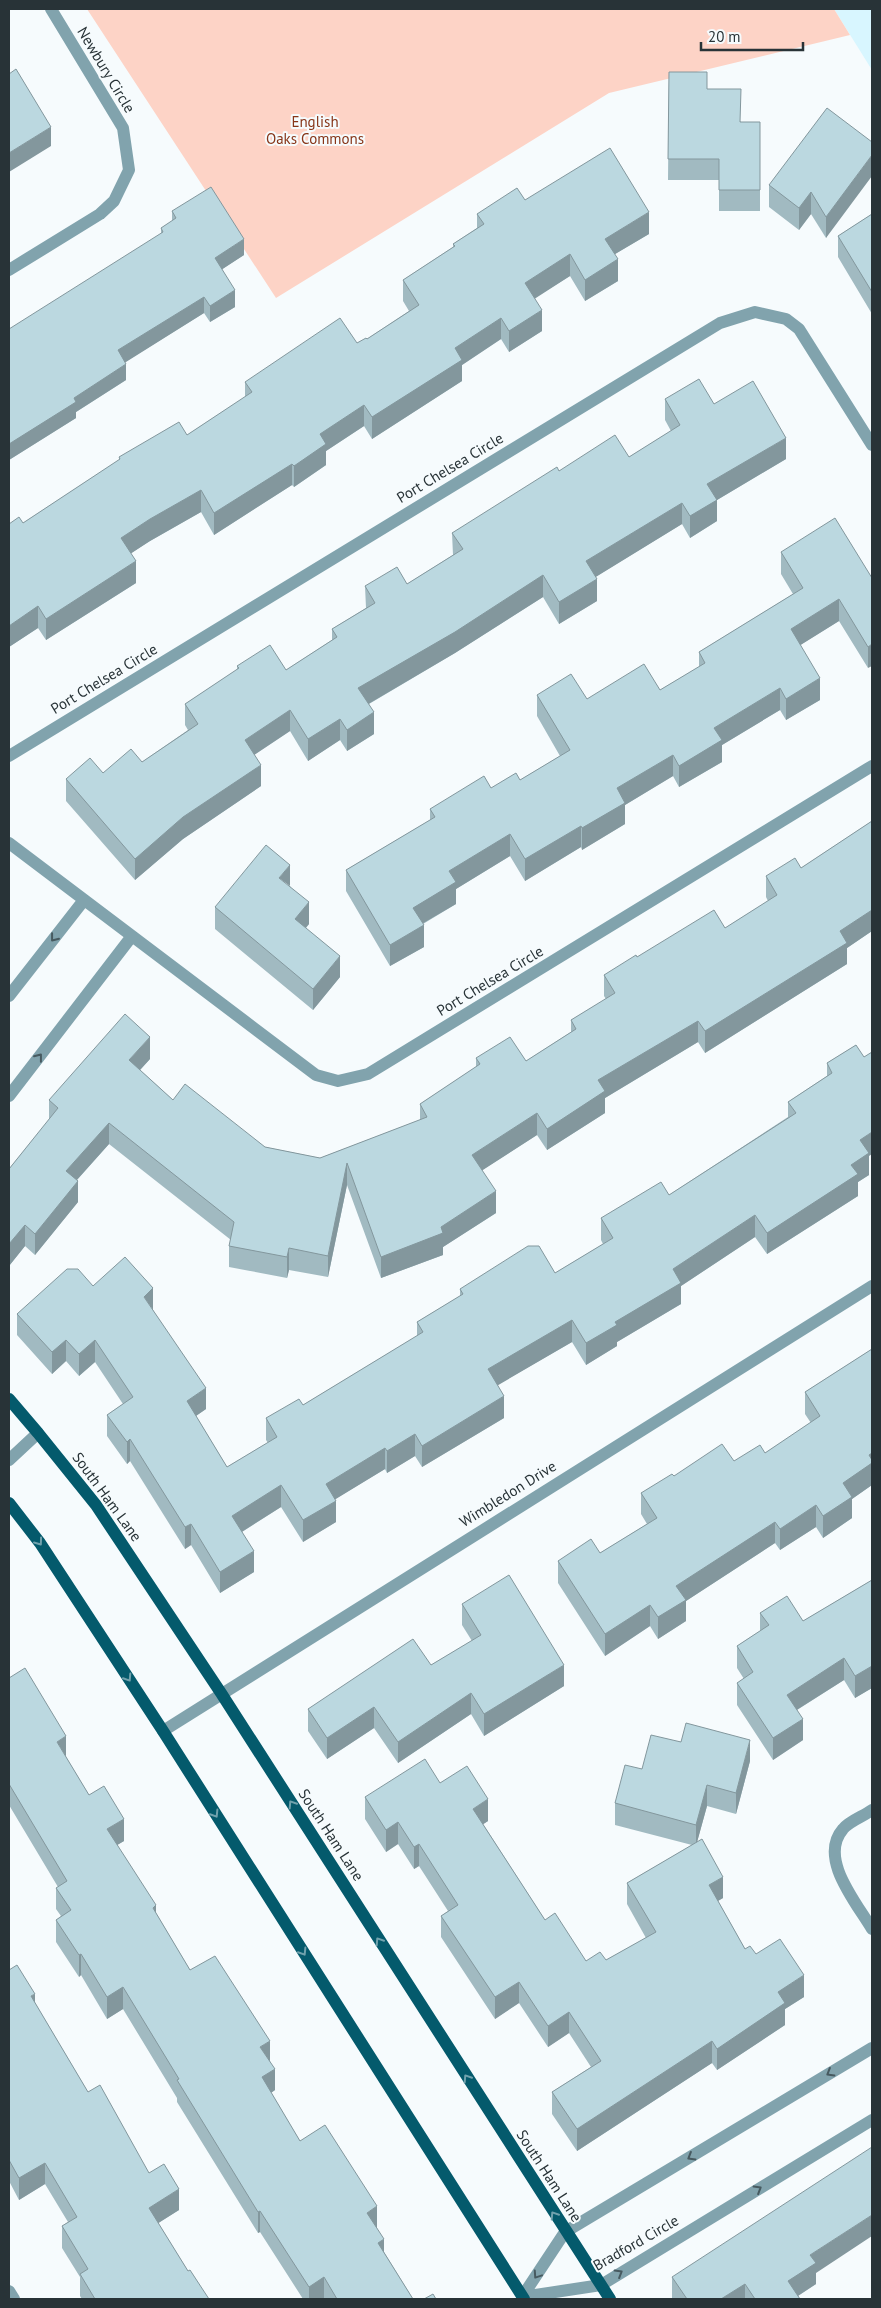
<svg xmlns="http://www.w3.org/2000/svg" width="881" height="2308" font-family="'PT Sans',sans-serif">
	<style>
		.built { fill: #d8f6ff }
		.green { fill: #fdd3c6 }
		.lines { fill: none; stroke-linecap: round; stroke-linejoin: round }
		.minor { stroke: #81a3ad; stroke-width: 12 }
		.major { stroke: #045a6c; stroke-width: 12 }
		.wall { fill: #a1bac1 }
		.shaded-wall { fill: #83979d }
		.building { fill: #bbd8e0; stroke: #83979d }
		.oneway { stroke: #475a60 }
		.oneway2 { stroke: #71a2ad }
		.labels { text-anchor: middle; stroke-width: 4; stroke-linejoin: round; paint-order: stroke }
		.street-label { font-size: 15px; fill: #283337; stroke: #f6fbfd }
		.park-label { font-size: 15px; fill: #873518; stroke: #f6fbfd }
	</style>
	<rect width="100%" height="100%" fill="#f6fbfd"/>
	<path class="built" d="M 834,9 L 872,9 L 872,70 Z"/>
	<path class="green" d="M 87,9 L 834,9 L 850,35 L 609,93 L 276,298 Z"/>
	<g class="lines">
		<path class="minor" d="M 9,270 L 100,214 L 114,201 L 129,170 L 123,128 L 51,9
			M 9,756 L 720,323 L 755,312 L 786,319 L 799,329 L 872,445
			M 9,843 L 316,1075 L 338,1081 L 368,1074 L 872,766
			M 9,996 L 84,900
			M 9,1096 L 132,936
			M 9,1460 L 38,1433
			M 163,1731 L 872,1286
			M 872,1810 C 864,1816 849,1821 843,1829 C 818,1858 856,1902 872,1929
			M 9,2291 L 14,2299
			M 522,2297 L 565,2232 L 872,2048
			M 522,2297 L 601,2285 L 872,2120"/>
		<path class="major" d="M 9,1399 L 38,1433 L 96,1505 L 221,1693 L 610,2299
			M 9,1503 L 40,1543 L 163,1731 L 524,2299"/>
	</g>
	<path class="wall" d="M 669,72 L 707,89 L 741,122 L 760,122 L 760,211 L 719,211 L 719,180 L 668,180 Z
		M 872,142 L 826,238 L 811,214 L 799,230 L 769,207 L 769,185 Z
		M 525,200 L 649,234 L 615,254 L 618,281 L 585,301 L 570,276 L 534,298 L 542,331 L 509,352 L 501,339 L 462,365 L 462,381 L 372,439 L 364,426 L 326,451 L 326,465 L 294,487 L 292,485 L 214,535 L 201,512 L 150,541 L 131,553 L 136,583 L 46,640 L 38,628 L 9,647 L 9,524 L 23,523 L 119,460 L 119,457 L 187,435 L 245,397 L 245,382 L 357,343 L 367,339 L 409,311 L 403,301 L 403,280 L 453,247 L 453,244 L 477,228 L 477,214 Z
		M 172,211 L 244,255 L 222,269 L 235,307 L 210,322 L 204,313 L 125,362 L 126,380 L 76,412 L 76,418 L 9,460 L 161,233 L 161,228 L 172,221 Z
		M 872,214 L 872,314 L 838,257 L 838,236 Z
		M 665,399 L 714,404 L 786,459 L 717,500 L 717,521 L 690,538 L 682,524 L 595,577 L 597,601 L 559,624 L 543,597 L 455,653 L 369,704 L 374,734 L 347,751 L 340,740 L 308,761 L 290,731 L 254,755 L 261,786 L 183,839 L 135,880 L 66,801 L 66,779 L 103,773 L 142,762 L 188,730 L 185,725 L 185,704 L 237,670 L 237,666 L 286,670 L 332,640 L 332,629 L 366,608 L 365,586 L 407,584 L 453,555 L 452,533 L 559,471 L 629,457 L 671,431 L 665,420 Z
		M 781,552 L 872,578 L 868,668 L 839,621 L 800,645 L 820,700 L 786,720 L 780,710 L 722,745 L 722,762 L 679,787 L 673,776 L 625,805 L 625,824 L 582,850 L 581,847 L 525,881 L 510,856 L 456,889 L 456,904 L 423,924 L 424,947 L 390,966 L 346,891 L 346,870 L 430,820 L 430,809 L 491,788 L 520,780 L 560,756 L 537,716 L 537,695 L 587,699 L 660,690 L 699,667 L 699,652 L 793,594 L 781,574 Z
		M 872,821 L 872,931 L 847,948 L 847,964 L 705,1053 L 698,1042 L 605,1098 L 605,1113 L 547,1150 L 537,1135 L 482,1170 L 496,1213 L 443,1247 L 443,1255 L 381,1278 L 347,1185 L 328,1277 L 289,1270 L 287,1278 L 229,1267 L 229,1246 L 231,1240 L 109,1144 L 77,1180 L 78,1202 L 35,1255 L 25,1246 L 9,1266 L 9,1169 L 49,1120 L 49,1100 L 150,1059 L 140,1070 L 173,1100 L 265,1147 L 320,1158 L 420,1120 L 420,1104 L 476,1067 L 476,1058 L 526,1061 L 571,1032 L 571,1020 L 606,999 L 604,996 L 604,975 L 637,957 L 725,928 L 768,901 L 766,897 L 766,876 L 801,868 Z
		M 290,886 L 309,924 L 306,928 L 340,977 L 313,1010 L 215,929 L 215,907 Z
		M 856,1045 L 869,1156 L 869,1175 L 858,1182 L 858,1196 L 767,1254 L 755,1237 L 681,1286 L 681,1304 L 617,1342 L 617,1346 L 586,1365 L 572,1342 L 497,1385 L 504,1418 L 422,1467 L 415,1456 L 387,1473 L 385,1469 L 335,1499 L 336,1522 L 303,1542 L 281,1507 L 242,1532 L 254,1572 L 220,1593 L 191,1545 L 185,1549 L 130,1461 L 127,1464 L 107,1436 L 107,1415 L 123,1404 L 95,1362 L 79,1376 L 66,1361 L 52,1374 L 17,1335 L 17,1314 L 93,1286 L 153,1310 L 206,1409 L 196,1416 L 227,1467 L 268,1443 L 266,1440 L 266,1418 L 303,1405 L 417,1336 L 417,1322 L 460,1296 L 460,1289 L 555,1273 L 603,1244 L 601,1240 L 601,1218 L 669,1195 L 788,1117 L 788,1102 L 827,1076 L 827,1063 Z
		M 872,1349 L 872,1485 L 852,1499 L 852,1518 L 823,1538 L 816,1527 L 780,1550 L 775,1543 L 686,1601 L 686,1621 L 658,1639 L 650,1626 L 605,1656 L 558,1583 L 558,1561 L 600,1553 L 647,1524 L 641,1514 L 641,1493 L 674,1476 L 734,1461 L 765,1453 L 811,1423 L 805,1414 L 805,1392 Z
		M 872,1580 L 872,1688 L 855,1698 L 844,1680 L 797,1710 L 803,1740 L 773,1760 L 737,1705 L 737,1683 L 744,1679 L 737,1668 L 737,1646 L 760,1631 L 760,1613 L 803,1621 Z
		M 462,1604 L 564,1686 L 484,1736 L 471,1714 L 398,1763 L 374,1728 L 327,1759 L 308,1731 L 308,1709 L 431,1665 L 472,1641 L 462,1625 Z
		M 9,1678 L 66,1757 L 89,1795 L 124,1841 L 117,1845 L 156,1913 L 190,1970 L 270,2061 L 275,2090 L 271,2093 L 300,2141 L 377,2228 L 384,2252 L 413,2299 L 303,2299 L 260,2232 L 258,2233 L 177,2102 L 177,2098 L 123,2009 L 107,2019 L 81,1975 L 79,1977 L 56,1942 L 56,1920 L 61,1916 L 56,1909 L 56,1888 L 58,1887 L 9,1805 Z
		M 750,1761 L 736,1814 L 707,1806 L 697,1842 L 723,1898 L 718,1901 L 745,1949 L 756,1954 L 804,1997 L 785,2009 L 785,2025 L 717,2070 L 712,2063 L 577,2151 L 552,2114 L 552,2092 L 591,2067 L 569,2033 L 548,2047 L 519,2003 L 495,2019 L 441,1937 L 441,1916 L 448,1911 L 419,1866 L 414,1869 L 398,1844 L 386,1852 L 365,1819 L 365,1797 L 440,1783 L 488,1821 L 483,1824 L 545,1920 L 586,1961 L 606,1960 L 646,1938 L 627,1904 L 627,1883 L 692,1845 L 615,1825 L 615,1803 L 642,1769 Z
		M 9,1970 L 35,2003 L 88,2092 L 149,2173 L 179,2210 L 158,2223 L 188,2271 L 209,2299 L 82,2299 L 80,2296 L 80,2277 L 62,2248 L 62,2226 L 68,2222 L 45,2184 L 19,2200 L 9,2181 Z
		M 816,2273 L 816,2284 L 798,2296 L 800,2299 L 672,2299 L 672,2277 Z"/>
	<path class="shaded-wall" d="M 51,127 L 51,146 L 9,172 L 9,153 Z
		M 872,155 L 872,176 L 826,238 L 826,217 Z
		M 811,192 L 811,214 L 799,230 L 799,208 Z
		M 649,212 L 649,234 L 605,260 L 605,239 Z
		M 244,239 L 244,255 L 215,274 L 215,258 Z
		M 570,254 L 570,276 L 525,305 L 525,283 Z
		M 618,259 L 618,281 L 585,301 L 585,280 Z
		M 235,290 L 235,307 L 210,322 L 210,306 Z
		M 204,297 L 204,313 L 118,367 L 118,350 Z
		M 542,310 L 542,331 L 509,352 L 509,331 Z
		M 501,318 L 501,339 L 462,365 L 462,381 L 372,439 L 372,417 L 455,348 Z
		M 126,364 L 126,380 L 76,412 L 76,418 L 9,460 L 9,444 L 74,398 Z
		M 364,405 L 364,426 L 326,451 L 326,465 L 294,487 L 294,466 L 320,434 Z
		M 786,438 L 786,459 L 717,500 L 717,521 L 690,538 L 690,516 L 707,484 Z
		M 292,464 L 292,485 L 214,535 L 214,513 Z
		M 201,490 L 201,512 L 150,541 L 121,560 L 121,538 L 150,519 Z
		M 682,503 L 682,524 L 586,583 L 586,561 Z
		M 136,561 L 136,583 L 46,640 L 46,619 Z
		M 543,575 L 543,597 L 455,653 L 358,710 L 358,688 Z
		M 597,579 L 597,601 L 559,624 L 559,602 Z
		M 839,599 L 839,621 L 791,651 L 791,629 Z
		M 38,606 L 38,628 L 9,647 L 9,626 Z
		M 872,644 L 872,666 L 868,668 L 868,647 Z
		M 820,678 L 820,700 L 786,720 L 786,699 Z
		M 780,688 L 780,710 L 722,745 L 722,762 L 679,787 L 679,766 L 714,728 Z
		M 290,710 L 290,731 L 245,761 L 245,740 Z
		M 374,712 L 374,734 L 347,751 L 347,730 Z
		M 340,719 L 340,740 L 308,761 L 308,739 Z
		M 673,755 L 673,776 L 625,805 L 625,824 L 582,850 L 582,828 L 617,788 Z
		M 261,765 L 261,786 L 183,839 L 135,880 L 135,859 L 183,817 Z
		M 581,826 L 581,847 L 525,881 L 525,859 Z
		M 510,834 L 510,856 L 456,889 L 456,904 L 413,929 L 413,908 L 449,871 Z
		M 290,865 L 290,886 L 279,878 Z
		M 309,902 L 309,924 L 295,940 L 295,919 Z
		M 872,910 L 872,931 L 847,948 L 847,964 L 705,1053 L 705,1031 L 840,931 Z
		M 424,925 L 424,947 L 390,966 L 390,945 Z
		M 340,956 L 340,977 L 313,1010 L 313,989 Z
		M 698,1021 L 698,1042 L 605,1098 L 605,1113 L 547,1150 L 547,1129 L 598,1080 Z
		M 150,1037 L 150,1059 L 129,1082 L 129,1060 Z
		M 537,1113 L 537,1135 L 472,1177 L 472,1155 Z
		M 109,1123 L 109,1144 L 66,1192 L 66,1171 Z
		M 872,1132 L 872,1154 L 869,1156 L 869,1175 L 858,1182 L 858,1196 L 767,1254 L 767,1233 L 851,1165 L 860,1140 Z
		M 347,1163 L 347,1185 L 328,1277 L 328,1256 Z
		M 78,1181 L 78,1202 L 35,1255 L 35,1234 Z
		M 496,1191 L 496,1213 L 443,1247 L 443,1255 L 381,1278 L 381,1257 L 441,1227 Z
		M 755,1215 L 755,1237 L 681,1286 L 681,1304 L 617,1342 L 617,1346 L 586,1365 L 586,1343 L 615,1322 L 673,1269 Z
		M 25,1225 L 25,1246 L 9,1266 L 9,1244 Z
		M 289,1248 L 289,1270 L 287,1278 L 287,1257 Z
		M 153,1288 L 153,1310 L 144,1297 Z
		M 572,1320 L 572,1342 L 488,1391 L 488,1369 Z
		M 66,1340 L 66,1361 L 52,1374 L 52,1352 Z
		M 95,1340 L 95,1362 L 79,1376 L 79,1354 Z
		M 206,1388 L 206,1409 L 187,1422 L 187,1401 Z
		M 504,1396 L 504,1418 L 422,1467 L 422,1446 Z
		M 415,1434 L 415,1456 L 387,1473 L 387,1451 Z
		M 130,1439 L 130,1461 L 127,1464 L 127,1442 Z
		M 385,1448 L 385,1469 L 326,1505 L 326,1484 Z
		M 872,1453 L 872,1485 L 852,1499 L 852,1518 L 823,1538 L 823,1516 L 843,1483 L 869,1455 Z
		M 281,1485 L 281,1507 L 232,1538 L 232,1516 Z
		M 336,1501 L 336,1522 L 303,1542 L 303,1520 Z
		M 816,1505 L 816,1527 L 780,1550 L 780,1529 Z
		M 775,1522 L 775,1543 L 686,1601 L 686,1621 L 658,1639 L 658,1617 L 676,1586 Z
		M 191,1524 L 191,1545 L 185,1549 L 185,1527 Z
		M 254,1551 L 254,1572 L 220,1593 L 220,1572 Z
		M 650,1605 L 650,1626 L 605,1656 L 605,1634 Z
		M 844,1658 L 844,1680 L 787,1716 L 787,1695 Z
		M 564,1665 L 564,1686 L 484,1736 L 484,1714 Z
		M 872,1666 L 872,1688 L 855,1698 L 855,1676 Z
		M 471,1693 L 471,1714 L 398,1763 L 398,1742 Z
		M 374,1707 L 374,1728 L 327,1759 L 327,1738 Z
		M 803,1719 L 803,1740 L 773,1760 L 773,1738 Z
		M 66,1736 L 66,1757 L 57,1742 Z
		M 750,1740 L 750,1761 L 736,1814 L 736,1793 Z
		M 707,1785 L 707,1806 L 696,1846 L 696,1825 Z
		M 488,1799 L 488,1821 L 473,1831 L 473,1809 Z
		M 124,1819 L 124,1841 L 107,1851 L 107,1829 Z
		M 398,1822 L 398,1844 L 386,1852 L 386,1830 Z
		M 419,1844 L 419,1866 L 414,1869 L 414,1847 Z
		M 723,1877 L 723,1898 L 709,1906 L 709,1885 Z
		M 156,1905 L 156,1927 L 153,1908 Z
		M 81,1954 L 81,1975 L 79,1977 L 79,1955 Z
		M 804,1975 L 804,1997 L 785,2009 L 785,2025 L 717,2070 L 717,2049 L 778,1992 Z
		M 519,1982 L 519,2003 L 495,2019 L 495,1997 Z
		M 123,1987 L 123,2009 L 107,2019 L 107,1997 Z
		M 35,1994 L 35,2015 L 31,1996 Z
		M 569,2012 L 569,2033 L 548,2047 L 548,2026 Z
		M 270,2041 L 270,2062 L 260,2047 Z
		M 712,2041 L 712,2063 L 577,2151 L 577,2129 Z
		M 275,2069 L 275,2090 L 262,2099 L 262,2077 Z
		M 45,2163 L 45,2184 L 19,2200 L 19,2178 Z
		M 179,2189 L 179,2210 L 149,2229 L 149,2208 Z
		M 377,2206 L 377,2228 L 367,2234 L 367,2213 Z
		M 260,2211 L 260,2232 L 258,2233 L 258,2212 Z
		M 872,2215 L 872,2236 L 816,2273 L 816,2284 L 793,2299 L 788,2281 L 810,2255 Z
		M 384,2239 L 384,2260 L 378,2243 Z
		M 324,2277 L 324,2299 L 309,2299 L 309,2287 Z
		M 745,2284 L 745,2299 L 721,2299 Z"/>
	<path class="building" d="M 16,69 L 51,127 L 9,153 L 9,74 Z
		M 669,72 L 707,72 L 707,89 L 741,89 L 740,122 L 760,122 L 760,190 L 719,190 L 719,159 L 668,159 Z
		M 827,108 L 872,142 L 872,155 L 826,217 L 811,192 L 799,208 L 769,185 Z
		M 610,148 L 649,212 L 605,239 L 618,259 L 585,280 L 570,254 L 525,283 L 542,310 L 509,331 L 501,318 L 455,348 L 462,360 L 372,417 L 364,405 L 320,434 L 326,444 L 294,466 L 292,464 L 214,513 L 201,490 L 150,519 L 121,538 L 136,561 L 46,619 L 38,606 L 9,626 L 9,524 L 19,517 L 23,523 L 120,459 L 119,457 L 179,422 L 187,435 L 252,392 L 245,382 L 340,318 L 357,343 L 366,338 L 367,339 L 419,305 L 403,280 L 455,246 L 453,244 L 484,224 L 477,214 L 517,188 L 525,200 Z
		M 211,187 L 244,239 L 215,258 L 235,290 L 210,306 L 204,297 L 118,350 L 126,364 L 74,398 L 76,402 L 9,444 L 9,329 L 163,232 L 161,228 L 176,218 L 172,211 Z
		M 872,214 L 872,292 L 838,236 Z
		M 699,379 L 714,404 L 753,381 L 786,438 L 707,484 L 717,500 L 690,516 L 682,503 L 586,561 L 597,579 L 559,602 L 543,575 L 455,632 L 358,688 L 374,712 L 347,730 L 340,719 L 308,739 L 290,710 L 245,740 L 261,765 L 183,817 L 135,859 L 66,779 L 90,758 L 103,773 L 131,749 L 142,762 L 198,724 L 185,704 L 239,668 L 237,666 L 270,645 L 286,670 L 337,637 L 332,629 L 375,603 L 365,586 L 397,567 L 407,584 L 463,549 L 452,533 L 557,467 L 559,471 L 615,435 L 629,457 L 680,425 L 665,399 Z
		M 835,518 L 872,578 L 872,644 L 868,647 L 839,599 L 791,629 L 820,678 L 786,699 L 780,688 L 714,728 L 722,740 L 679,766 L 673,755 L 617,788 L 625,803 L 582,828 L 581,826 L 525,859 L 510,834 L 449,871 L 456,882 L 413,908 L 424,925 L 390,945 L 346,870 L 435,817 L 430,809 L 484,776 L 491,788 L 516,773 L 520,780 L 570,750 L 537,695 L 571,674 L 587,699 L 644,664 L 660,690 L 705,663 L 699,652 L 803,588 L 781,552 Z
		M 872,821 L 872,910 L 840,931 L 847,943 L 705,1031 L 698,1021 L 598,1080 L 605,1091 L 547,1129 L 537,1113 L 472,1155 L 496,1191 L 441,1227 L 443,1233 L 381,1257 L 347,1163 L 328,1256 L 289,1248 L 287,1257 L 229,1246 L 234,1222 L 109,1123 L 66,1171 L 78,1181 L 35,1234 L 25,1225 L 9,1244 L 9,1169 L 58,1108 L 49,1100 L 125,1014 L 150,1037 L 129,1060 L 173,1100 L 185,1084 L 265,1147 L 320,1158 L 427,1117 L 420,1104 L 480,1064 L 476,1058 L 510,1037 L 526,1061 L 576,1029 L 571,1020 L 615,993 L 604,975 L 636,955 L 637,957 L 714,910 L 725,928 L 777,895 L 766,876 L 795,858 L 801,868 Z
		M 266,845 L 290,865 L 279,878 L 309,902 L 295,919 L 340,956 L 313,989 L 215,907 Z
		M 856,1045 L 864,1057 L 872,1052 L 872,1132 L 860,1140 L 869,1153 L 851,1165 L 858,1174 L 767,1233 L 755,1215 L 673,1269 L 681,1283 L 615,1322 L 617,1325 L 586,1343 L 572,1320 L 488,1369 L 504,1396 L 422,1446 L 415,1434 L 387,1451 L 385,1448 L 326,1484 L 336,1501 L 303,1520 L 281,1485 L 232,1516 L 254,1551 L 220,1572 L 191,1524 L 185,1527 L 130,1439 L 127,1442 L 107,1415 L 133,1397 L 95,1340 L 79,1354 L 66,1340 L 52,1352 L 17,1314 L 67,1269 L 78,1269 L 93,1286 L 125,1257 L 153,1288 L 144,1297 L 206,1388 L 187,1401 L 227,1467 L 277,1437 L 266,1418 L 299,1399 L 303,1405 L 423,1332 L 417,1322 L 463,1294 L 460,1289 L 528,1246 L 539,1246 L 555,1273 L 613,1238 L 601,1218 L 661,1182 L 669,1195 L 796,1113 L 788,1102 L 832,1073 L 827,1063 Z
		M 872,1349 L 872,1453 L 869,1455 L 872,1460 L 872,1463 L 843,1483 L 852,1497 L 823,1516 L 816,1505 L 780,1529 L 775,1522 L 676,1586 L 686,1600 L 658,1617 L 650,1605 L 605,1634 L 558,1561 L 591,1539 L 600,1553 L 657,1518 L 641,1493 L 672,1474 L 674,1476 L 722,1444 L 734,1461 L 760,1445 L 765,1453 L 820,1416 L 805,1392 Z
		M 509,1575 L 564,1665 L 484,1714 L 471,1693 L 398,1742 L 374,1707 L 327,1738 L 308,1709 L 413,1639 L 431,1665 L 481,1635 L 462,1604 Z
		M 872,1580 L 872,1666 L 855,1676 L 844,1658 L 787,1695 L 803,1719 L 773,1738 L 737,1683 L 753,1672 L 737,1646 L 769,1625 L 760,1613 L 787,1596 L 803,1621 Z
		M 25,1668 L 66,1736 L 57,1742 L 89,1795 L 104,1786 L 124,1819 L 107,1829 L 156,1905 L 153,1908 L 190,1970 L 215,1956 L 270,2041 L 260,2047 L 275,2069 L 262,2077 L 300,2141 L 325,2125 L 377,2206 L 367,2213 L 384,2239 L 378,2243 L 413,2299 L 337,2299 L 324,2277 L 309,2287 L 260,2211 L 258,2212 L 177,2080 L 179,2079 L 123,1987 L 107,1997 L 81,1954 L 79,1955 L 56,1920 L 71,1910 L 56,1888 L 67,1881 L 9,1784 L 9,1678 Z
		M 686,1723 L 750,1740 L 736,1793 L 707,1785 L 696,1825 L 615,1803 L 625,1765 L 642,1769 L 651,1735 L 681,1742 Z
		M 425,1759 L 440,1783 L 467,1766 L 488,1799 L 473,1809 L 545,1920 L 555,1913 L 586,1961 L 600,1952 L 606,1960 L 656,1932 L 627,1883 L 702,1839 L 723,1877 L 709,1885 L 745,1949 L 750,1946 L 756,1954 L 780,1939 L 804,1975 L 778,1992 L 785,2003 L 717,2049 L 712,2041 L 577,2129 L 552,2092 L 601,2061 L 569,2012 L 548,2026 L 519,1982 L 495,1997 L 441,1916 L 458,1905 L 419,1844 L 414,1847 L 398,1822 L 386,1830 L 365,1797 Z
		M 17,1965 L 35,1994 L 31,1996 L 88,2092 L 100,2085 L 149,2173 L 164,2164 L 179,2189 L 149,2208 L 188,2271 L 190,2270 L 209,2299 L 95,2299 L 80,2274 L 88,2269 L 62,2226 L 77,2217 L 45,2163 L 19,2178 L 9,2160 L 9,1970 Z
		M 872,2147 L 872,2215 L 810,2255 L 816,2263 L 788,2281 L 800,2299 L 755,2299 L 745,2284 L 721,2299 L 687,2299 L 672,2277 Z
		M 433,2294 L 436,2299 L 424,2299 Z"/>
	<defs><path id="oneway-chevron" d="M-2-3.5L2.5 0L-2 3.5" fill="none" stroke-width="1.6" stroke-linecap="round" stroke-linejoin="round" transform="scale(1.25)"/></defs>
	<g class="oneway">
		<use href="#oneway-chevron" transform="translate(54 938) rotate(128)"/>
		<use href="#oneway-chevron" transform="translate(39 1057) rotate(-52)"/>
		<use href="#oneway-chevron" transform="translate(830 2073) rotate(149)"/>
		<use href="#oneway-chevron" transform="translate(691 2157) rotate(149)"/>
		<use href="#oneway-chevron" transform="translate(758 2189) rotate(-31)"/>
		<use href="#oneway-chevron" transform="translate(619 2273) rotate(-31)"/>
		<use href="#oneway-chevron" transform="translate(537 2275) rotate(124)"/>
	</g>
	<g class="oneway2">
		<use href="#oneway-chevron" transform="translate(39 1542) rotate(54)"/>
		<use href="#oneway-chevron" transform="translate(128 1678) rotate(57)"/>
		<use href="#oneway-chevron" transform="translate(292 1804) rotate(-123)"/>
		<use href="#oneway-chevron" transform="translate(215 1814) rotate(58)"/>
		<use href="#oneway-chevron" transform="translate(379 1941) rotate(-123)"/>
		<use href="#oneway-chevron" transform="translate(303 1952) rotate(58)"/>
		<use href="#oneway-chevron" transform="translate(467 2078) rotate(-123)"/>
		<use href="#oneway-chevron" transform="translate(554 2215) rotate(-123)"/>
	</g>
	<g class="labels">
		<g class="street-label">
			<text transform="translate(106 70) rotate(59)" y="5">Newbury Circle</text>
			<text transform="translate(450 468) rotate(-31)" y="5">Port Chelsea Circle</text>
			<text transform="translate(104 679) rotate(-31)" y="5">Port Chelsea Circle</text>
			<text transform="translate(490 981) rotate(-31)" y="5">Port Chelsea Circle</text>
			<text transform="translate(508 1494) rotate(-32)" y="5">Wimbledon Drive</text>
			<text transform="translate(107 1497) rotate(54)" y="5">South Ham Lane</text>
			<text transform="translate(331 1835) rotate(57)" y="5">South Ham Lane</text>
			<text transform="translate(549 2176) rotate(57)" y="5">South Ham Lane</text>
			<text transform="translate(636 2243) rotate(-30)" y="5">Bradford Circle</text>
		</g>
		<g class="park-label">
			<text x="315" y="127">English<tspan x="315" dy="17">Oaks Commons</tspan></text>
		</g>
	</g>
	<rect width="881" height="2308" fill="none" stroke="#283337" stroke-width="20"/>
	<path d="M701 42v8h102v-8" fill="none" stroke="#283337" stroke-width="2.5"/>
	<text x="708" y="42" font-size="15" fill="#283337" stroke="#f6fbfd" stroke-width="4" paint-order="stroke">20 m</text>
</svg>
